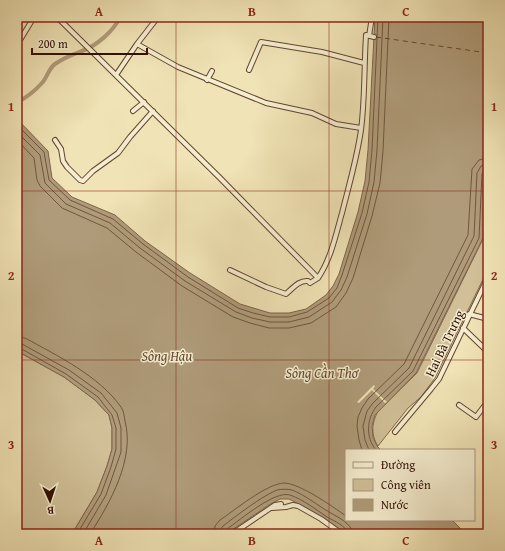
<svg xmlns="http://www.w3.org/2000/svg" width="505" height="551" font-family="'Gentium Book Plus',serif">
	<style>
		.green { fill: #d0bf97; stroke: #80684e }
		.water { fill: #af9b79; stroke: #7d634a }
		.pier { fill: #f0e3b5 }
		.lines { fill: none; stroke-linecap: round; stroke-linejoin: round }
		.shore { stroke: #70563e; stroke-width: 1 }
		.canal { stroke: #af9b79; stroke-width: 4 }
		.ferry { stroke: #634833; stroke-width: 1; stroke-dasharray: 5 4; stroke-linecap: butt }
		.minor-casing { stroke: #614530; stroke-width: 6 }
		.minor { stroke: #f5edcf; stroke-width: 4 }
		.grid { fill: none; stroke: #8f2418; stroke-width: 1; stroke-opacity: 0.55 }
		.labels { text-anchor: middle; stroke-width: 3; stroke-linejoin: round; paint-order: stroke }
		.street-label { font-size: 13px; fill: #311004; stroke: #f5edcf }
		.water-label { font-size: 14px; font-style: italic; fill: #634833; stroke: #f5edcf }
		.neatline { fill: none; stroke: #8f2418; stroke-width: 1.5 }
		.grid-label { font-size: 13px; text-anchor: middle; font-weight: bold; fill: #8f2418 }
	</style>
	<rect width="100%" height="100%" fill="#f0e3b5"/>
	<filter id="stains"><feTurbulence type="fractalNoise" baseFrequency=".005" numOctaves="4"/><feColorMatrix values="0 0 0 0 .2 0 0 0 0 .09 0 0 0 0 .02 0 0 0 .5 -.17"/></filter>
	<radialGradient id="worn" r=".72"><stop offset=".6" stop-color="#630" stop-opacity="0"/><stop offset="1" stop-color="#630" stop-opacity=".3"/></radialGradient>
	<path class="green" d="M 488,198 L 488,269 L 435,378 L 421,397 L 408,408 L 378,446 C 370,434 372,421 379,410 L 417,373 L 483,239 Z
		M 17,351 L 64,377 L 95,400 L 109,415 L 112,428 L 112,449 L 107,466 L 97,492 L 72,534 L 17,534 Z"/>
	<path class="water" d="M 375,17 L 488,17 L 488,157 L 486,177 L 483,238 L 416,373 L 375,415 L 372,426 L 373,437 L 377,446 L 381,450 L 346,450 L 346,520 L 452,520 L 466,534 L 346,534 L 295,502 L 289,499 L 280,499 L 269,505 L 226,534 L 72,534 L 97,492 L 107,466 L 112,449 L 112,428 L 109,415 L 95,400 L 64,377 L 17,351 L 17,119 L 48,151 L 52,178 L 72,197 L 115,215 L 145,241 L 190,273 L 240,304 L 270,313 L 289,313 L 306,309 L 326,295 L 333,286 L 339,274 L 358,212 L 365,181 L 368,150 Z"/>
	<path class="pier" d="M 374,385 L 375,386 L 373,389 L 387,402 L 385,403 L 372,390 L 359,403 L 357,402 Z"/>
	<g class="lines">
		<path class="shore" d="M 17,125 L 44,152 L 49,180 L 70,200 L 113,219 L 143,244 L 188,277 L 238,308 L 253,313 L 270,317 L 289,317 L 307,312 L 329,298 L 337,288 L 342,275 L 362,213 L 369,182 L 372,150 L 378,17
			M 17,132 L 40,155 L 45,183 L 66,204 L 110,223 L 140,248 L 185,281 L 236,312 L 252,318 L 270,322 L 289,322 L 309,317 L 332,302 L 341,290 L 347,277 L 367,214 L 374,182 L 377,150 L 383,17
			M 17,140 L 34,158 L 37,180 L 40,186 L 62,208 L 107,228 L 136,252 L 182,286 L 233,317 L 250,323 L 269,328 L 289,328 L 311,323 L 336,307 L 346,293 L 353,278 L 372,216 L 380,183 L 383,151 L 389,17
			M 17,337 L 25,338 C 58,356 99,376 121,407 C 124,411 124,416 125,421 C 135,459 110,503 90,534
			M 17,343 L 22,344 L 69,370 L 101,393 L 117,413 L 121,428 L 121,452 L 106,495 L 83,534
			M 17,348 L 20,348 L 66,374 L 98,397 L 112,415 L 116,428 L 116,449 L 111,467 L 101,494 L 77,534
			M 362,450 L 359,440 L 357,426 L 358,417 L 362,408 L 368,399 L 404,364 L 468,235 L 472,169 L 479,160 L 488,158
			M 369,450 L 365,440 L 363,426 L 367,411 L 373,403 L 409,368 L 474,236 L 477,173 L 481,166 L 488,164
			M 376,450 C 365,437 367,419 376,407 L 413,371 L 479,238 L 482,174 L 484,170 L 488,169
			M 214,534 L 215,526 L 220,520 C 235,510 266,484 284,483 C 299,483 332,506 346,516
			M 220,534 L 220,530 L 223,526 C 236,516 262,496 277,490 C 281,489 287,489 292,490 C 305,495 317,505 329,512 C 337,517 352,523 353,534
			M 225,534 L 227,529 C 240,520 275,490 290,495 C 302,499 317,510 327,517 C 334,521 347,526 348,534"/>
		<path class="canal" d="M 17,103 C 25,98 35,91 41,84 C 47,79 48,69 55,64 C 65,57 71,55 82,51 C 96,46 114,31 120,17"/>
		<path class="ferry" d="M 376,37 L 488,53"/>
		<defs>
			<path id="minor" d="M 57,17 L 220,178 L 318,278 C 331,259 336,234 342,213 C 349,185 357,158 361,130 C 365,99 364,67 366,35 L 374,37
				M 158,17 L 137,44 L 178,67 L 266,103 L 312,113 L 336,124 L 361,128
				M 369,36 L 372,17
				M 17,45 L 34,17
				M 249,70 L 261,42 L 322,52 L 364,63
				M 116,75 L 137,44
				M 207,80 L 212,71
				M 133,111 L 144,102
				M 55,140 L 61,149 L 63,161 L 67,167 L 80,180 L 83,181 L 93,171 L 118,153 L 130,137 L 153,111
				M 230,270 L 266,287 L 286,294 C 293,288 299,280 308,281 L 310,283 L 318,278
				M 469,314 L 488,319
				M 463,328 L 488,352
				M 459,405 L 476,417 L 488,401
				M 395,432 L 431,389 L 439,379 L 488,277
				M 272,508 L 286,507 L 293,505 L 298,506 L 321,519 L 342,534
				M 232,534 L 275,505 L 281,504"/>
		</defs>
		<use href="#minor" class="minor-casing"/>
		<use href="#minor" class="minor"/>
	</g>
	<path class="grid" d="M 176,17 L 176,534M 329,17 L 329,534M 17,191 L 488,191M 17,360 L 488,360"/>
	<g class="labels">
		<g class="street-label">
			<text transform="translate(444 343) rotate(-64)" y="5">Hai Bà Trưng</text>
		</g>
		<g class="water-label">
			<text x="167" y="361">Sông Hậu</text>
			<text x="322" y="378">Sông Cần Thơ</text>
		</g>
	</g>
	<rect width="505" height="551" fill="none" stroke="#f0e3b5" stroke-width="44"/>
	<rect x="345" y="449" width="130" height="72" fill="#f5edcf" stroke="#a7957e"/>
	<rect x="353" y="462" width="20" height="6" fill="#f5edcf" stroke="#a7957e"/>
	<text x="381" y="469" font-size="12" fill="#311004">Đường</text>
	<rect x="353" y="479" width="20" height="12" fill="#d0bf97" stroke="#a7957e"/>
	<text x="381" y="489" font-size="12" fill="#311004">Công viên</text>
	<rect x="353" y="499" width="20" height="12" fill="#af9b79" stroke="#a7957e"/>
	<text x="381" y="509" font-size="12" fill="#311004">Nước</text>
	<g transform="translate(50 501) rotate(177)" stroke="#f5edcf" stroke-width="3" paint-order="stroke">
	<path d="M0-3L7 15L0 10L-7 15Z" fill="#311004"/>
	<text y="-6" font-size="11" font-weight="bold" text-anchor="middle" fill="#311004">B</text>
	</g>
	<path d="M32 48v6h115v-6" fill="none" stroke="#311004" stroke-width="2"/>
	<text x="38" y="48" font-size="12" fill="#311004" stroke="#f5edcf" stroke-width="3" paint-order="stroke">200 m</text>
	<rect x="22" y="22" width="461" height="507" class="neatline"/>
	<g class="grid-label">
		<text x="99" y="16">A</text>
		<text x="252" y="16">B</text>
		<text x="406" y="16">C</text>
		<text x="11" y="111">1</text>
		<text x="494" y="111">1</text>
		<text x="11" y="280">2</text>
		<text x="494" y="280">2</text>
		<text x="11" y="449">3</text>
		<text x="494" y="449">3</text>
		<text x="99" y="545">A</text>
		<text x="252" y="545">B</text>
		<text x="406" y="545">C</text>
	</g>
	<rect width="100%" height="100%" filter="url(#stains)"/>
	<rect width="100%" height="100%" fill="url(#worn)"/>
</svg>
